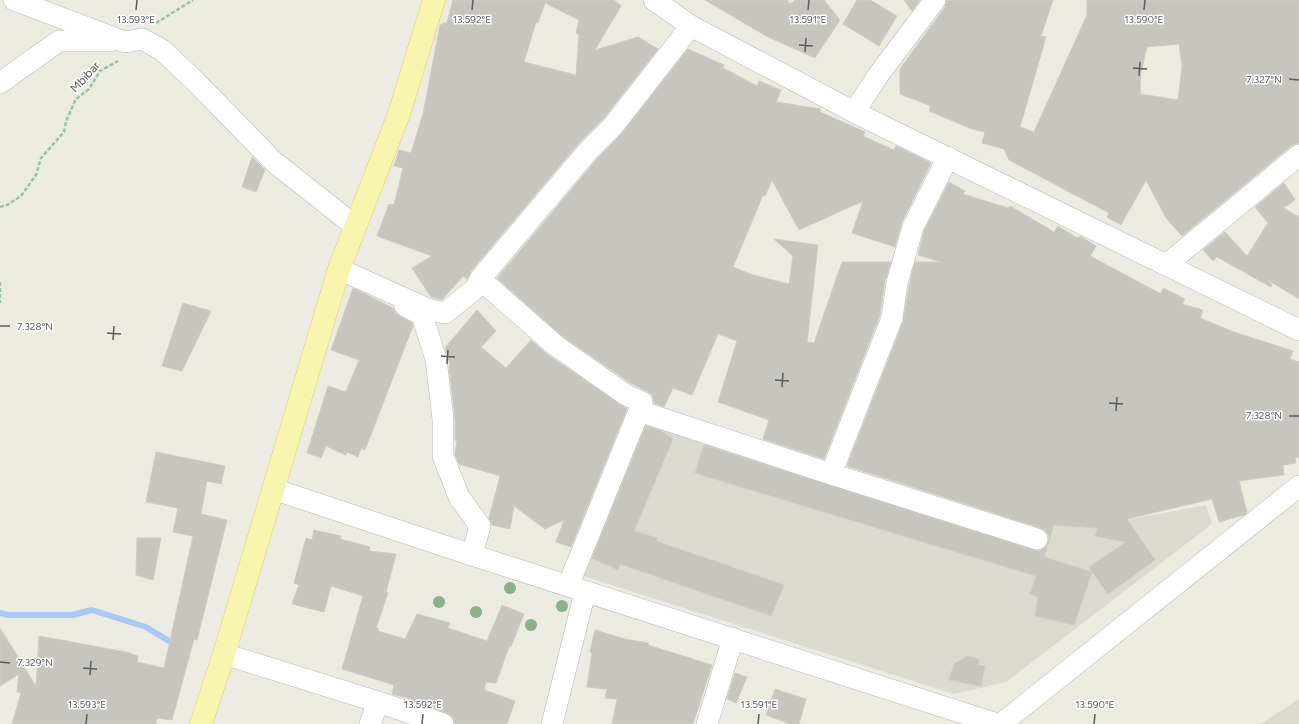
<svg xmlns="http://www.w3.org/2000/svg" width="1299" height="724" font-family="Figtree,sans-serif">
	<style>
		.education { fill: #dbdad0 }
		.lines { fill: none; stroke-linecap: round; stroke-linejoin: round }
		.stream { stroke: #a8c9f5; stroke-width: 6 }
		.building { fill: #c7c5bf; stroke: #cfcdc1; fill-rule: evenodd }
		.minor-casing { stroke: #b5b7bb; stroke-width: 22 }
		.major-casing { stroke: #e1d065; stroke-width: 23 }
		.path { stroke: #9bc1ab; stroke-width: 2.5; stroke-dasharray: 4 2; stroke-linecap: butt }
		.minor { stroke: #fff; stroke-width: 21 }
		.major { stroke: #f6f4ad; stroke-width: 22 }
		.tree { fill: #8caf8e }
		.ticks { fill: none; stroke: #5a5d61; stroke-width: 1.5 }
		.labels { text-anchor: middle; stroke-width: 3; stroke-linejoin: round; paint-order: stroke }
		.street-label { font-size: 12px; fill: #5a5d61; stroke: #fff }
		.ticks-label { font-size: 10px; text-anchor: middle; fill: #5a5d61; stroke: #fff; stroke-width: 3; stroke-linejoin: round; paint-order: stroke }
	</style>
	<rect width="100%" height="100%" fill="#ecebe2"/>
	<path class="education" d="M 641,423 L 1044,546 L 1060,516 L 1120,521 L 1206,505 L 1212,524 L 1006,682 L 954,694 L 577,574 Z
		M 1299,699 L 1299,724 L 1261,724 Z"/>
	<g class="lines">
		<path class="stream" d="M 0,613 L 8,615 L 72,615 L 92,610 L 146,627 L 169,641"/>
	</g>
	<path class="building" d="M 453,0 L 614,0 L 621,6 L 595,50 L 638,37 L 658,49 L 604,118 L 579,143 L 471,271 L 467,279 L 463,276 L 442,300 L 431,297 L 412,268 L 432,256 L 377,236 L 389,204 L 394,205 L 403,168 L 394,166 L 399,150 L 411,153 L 423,114 L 440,25 L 447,22 ZM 545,3 L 579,20 L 576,33 L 579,35 L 576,75 L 524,62 L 536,22 L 538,23 Z
		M 705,0 L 787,0 L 790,4 L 795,0 L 824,0 L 840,20 L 815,58 L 766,36 Z
		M 857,0 L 870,0 L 897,16 L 879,46 L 843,24 Z
		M 904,0 L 920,0 L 912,11 Z
		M 947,0 L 1053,0 L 1041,36 L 1046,37 L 1020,127 L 1034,132 L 1087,15 L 1087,0 L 1299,0 L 1299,143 L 1291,146 L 1182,236 L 1166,218 L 1146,180 L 1121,225 L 1107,217 L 1109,213 L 1009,160 L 1004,149 L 982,143 L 985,132 L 972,129 L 929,111 L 931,106 L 900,94 L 900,69 L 945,7 ZM 1179,44 L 1182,66 L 1178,100 L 1140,94 L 1141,73 L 1147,47 Z
		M 688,49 L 724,65 L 723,68 L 757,86 L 759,81 L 781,90 L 776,102 L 820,109 L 820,112 L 865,132 L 863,136 L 894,150 L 896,146 L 931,163 L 902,222 L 895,247 L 852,233 L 863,201 L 799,230 L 772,180 L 765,196 L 763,195 L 733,267 L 753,275 L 789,284 L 793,256 L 774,239 L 818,245 L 807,342 L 814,343 L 842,262 L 891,262 L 885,281 L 880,315 L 824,459 L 763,439 L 769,420 L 718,402 L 737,341 L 718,334 L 692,395 L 673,388 L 664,407 L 654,403 L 652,395 L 647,391 L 632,384 L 562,336 L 497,278 L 597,159 L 622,133 Z
		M 252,157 L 265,170 L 256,192 L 242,187 Z
		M 949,182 L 965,191 L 963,194 L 1008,208 L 1010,206 L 1054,232 L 1058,226 L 1077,238 L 1080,236 L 1096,246 L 1090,256 L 1161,294 L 1163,288 L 1185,299 L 1182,304 L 1203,310 L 1200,318 L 1234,332 L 1293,351 L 1290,359 L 1299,362 L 1299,457 L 1295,458 L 1296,463 L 1283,465 L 1284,475 L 1239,481 L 1247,512 L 1244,515 L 1219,522 L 1212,499 L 1127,519 L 1155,560 L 1108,594 L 1089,567 L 1126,542 L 1095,536 L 1098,528 L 1054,525 L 1044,557 L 1092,572 L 1074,625 L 1035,616 L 1038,597 L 1030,594 L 1036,576 L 695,473 L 704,445 L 1033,550 L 1040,551 L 1045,548 L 1049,542 L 1049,536 L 1046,531 L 1041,528 L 847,466 L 903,322 L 909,286 L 915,262 L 941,262 L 918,255 L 924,231 Z
		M 1284,183 L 1295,200 L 1283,208 L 1299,217 L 1299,299 L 1268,280 L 1272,285 L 1271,287 L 1217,257 L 1213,261 L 1203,250 L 1225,232 L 1247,256 L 1268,223 L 1255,207 Z
		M 353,288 L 393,308 L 395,313 L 412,323 L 413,326 L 365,450 L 361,448 L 358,457 L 347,452 L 346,455 L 326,446 L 321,458 L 307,453 L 328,386 L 346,392 L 359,360 L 331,350 Z
		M 183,303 L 211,311 L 182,371 L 162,366 Z
		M 477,310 L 496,331 L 481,347 L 506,368 L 531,340 L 548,355 L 627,409 L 571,547 L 556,542 L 564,520 L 545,529 L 514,506 L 510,529 L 492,525 L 489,518 L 500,476 L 459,464 L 455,454 L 457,440 L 455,440 L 455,418 L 449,366 L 450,364 L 445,348 Z
		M 646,426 L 659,430 L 673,439 L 634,531 L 657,538 L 656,541 L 784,585 L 771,616 L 620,564 L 618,570 L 592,558 Z
		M 156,452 L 225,466 L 221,484 L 207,481 L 201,514 L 227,520 L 197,640 L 194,639 L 172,720 L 157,718 L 156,724 L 12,724 L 21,693 L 17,692 L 19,674 L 0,686 L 0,628 L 36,686 L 39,636 L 126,652 L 138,656 L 137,662 L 164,668 L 193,536 L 173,532 L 178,508 L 146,502 Z
		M 314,530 L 341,536 L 340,539 L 370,547 L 369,551 L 396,554 L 386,592 L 388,593 L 376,628 L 378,628 L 378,631 L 405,639 L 417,614 L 450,623 L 448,628 L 487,641 L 502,605 L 524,614 L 511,647 L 509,647 L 496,683 L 486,682 L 484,690 L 515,701 L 507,724 L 455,724 L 452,716 L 447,713 L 411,700 L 411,699 L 392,694 L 394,685 L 342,669 L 363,596 L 331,586 L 324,612 L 292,604 L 299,585 L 294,583 L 306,538 L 312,540 Z
		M 137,538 L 161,538 L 153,580 L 136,575 Z
		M 595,630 L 625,639 L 649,643 L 648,645 L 712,665 L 693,724 L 612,724 L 617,699 L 605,698 L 607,689 L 587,687 L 592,653 L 590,652 Z
		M 968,656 L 979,659 L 978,665 L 985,666 L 981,686 L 949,680 L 954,664 Z
		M 735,673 L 747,677 L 736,703 L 727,699 Z
		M 775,689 L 806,699 L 799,724 L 790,724 L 766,715 Z"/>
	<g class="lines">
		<defs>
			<path id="minor" d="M 14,0 L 125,42 L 142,39 L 162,50 L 196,82 L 274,162 L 355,226
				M 654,0 L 691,26 L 854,112 L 1299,330
				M 0,83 L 59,41 L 110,41
				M 854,112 L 879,74 L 935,0
				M 1166,265 L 1299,155
				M 339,269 L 430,310 L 445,313 L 476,288 L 480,279 L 588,151 L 613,126 L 691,26
				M 480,279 L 555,345 L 626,395 L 642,402 L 639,411
				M 405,306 L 422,315 L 436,359 L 443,419 L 443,456 L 459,497 L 480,526 L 472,555
				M 831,474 L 892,318 L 897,283 L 913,227 L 948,157
				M 273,489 L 472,555 L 997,724
				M 568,586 L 639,411 L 831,474 L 1037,539
				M 224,654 L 378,702 L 443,724
				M 370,724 L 378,702
				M 552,724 L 585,592
				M 707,724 L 733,638
				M 1001,724 L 1299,486"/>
			<path id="major" d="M 201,724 L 224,654 L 339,269 L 399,114 L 434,0"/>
		</defs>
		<use href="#minor" class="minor-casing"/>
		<use href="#major" class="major-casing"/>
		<path class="path" d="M 156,23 L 193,0
			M 0,207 L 7,205 L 21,196 L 36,175 L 41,158 L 64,132 L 66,121 L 76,99 L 89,89 L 100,71 L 118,61
			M 0,282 L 0,303"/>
		<use href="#minor" class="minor"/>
		<use href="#major" class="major"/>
	</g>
	<g class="tree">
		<circle cx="510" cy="588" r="6"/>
		<circle cx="439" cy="602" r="6"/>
		<circle cx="562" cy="606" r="6"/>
		<circle cx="476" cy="612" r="6"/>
		<circle cx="531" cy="625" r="6"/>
	</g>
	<path class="ticks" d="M 136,10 L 137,0M 472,10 L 473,0M 808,10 L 809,0M 1144,10 L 1145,0M 799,45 L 813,46M 805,52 L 806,38M 1133,68 L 1147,69M 1139,76 L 1140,62M 1289,79 L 1299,80M 0,326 L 10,326M 107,333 L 121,334M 113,340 L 114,326M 441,356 L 455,357M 447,364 L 448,350M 775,380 L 789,381M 782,387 L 783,373M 1109,403 L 1123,404M 1116,411 L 1117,397M 1289,416 L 1299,416M 0,662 L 10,663M 83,668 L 97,669M 90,675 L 91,661M 86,724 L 87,714M 422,724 L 423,714M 758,724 L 759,714M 1094,724 L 1095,714"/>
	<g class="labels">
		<g class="street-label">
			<text transform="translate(85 77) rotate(-47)" y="4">Mbibar</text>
		</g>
	</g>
	<g class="ticks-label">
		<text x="136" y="23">13.593°E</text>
		<text x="472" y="23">13.592°E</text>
		<text x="808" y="23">13.591°E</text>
		<text x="1144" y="23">13.590°E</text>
		<text x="1264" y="83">7.327°N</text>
		<text x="35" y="330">7.328°N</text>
		<text x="1264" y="419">7.328°N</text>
		<text x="35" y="666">7.329°N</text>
		<text x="87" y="708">13.593°E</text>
		<text x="423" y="708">13.592°E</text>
		<text x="759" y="708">13.591°E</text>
		<text x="1095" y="708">13.590°E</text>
	</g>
</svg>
